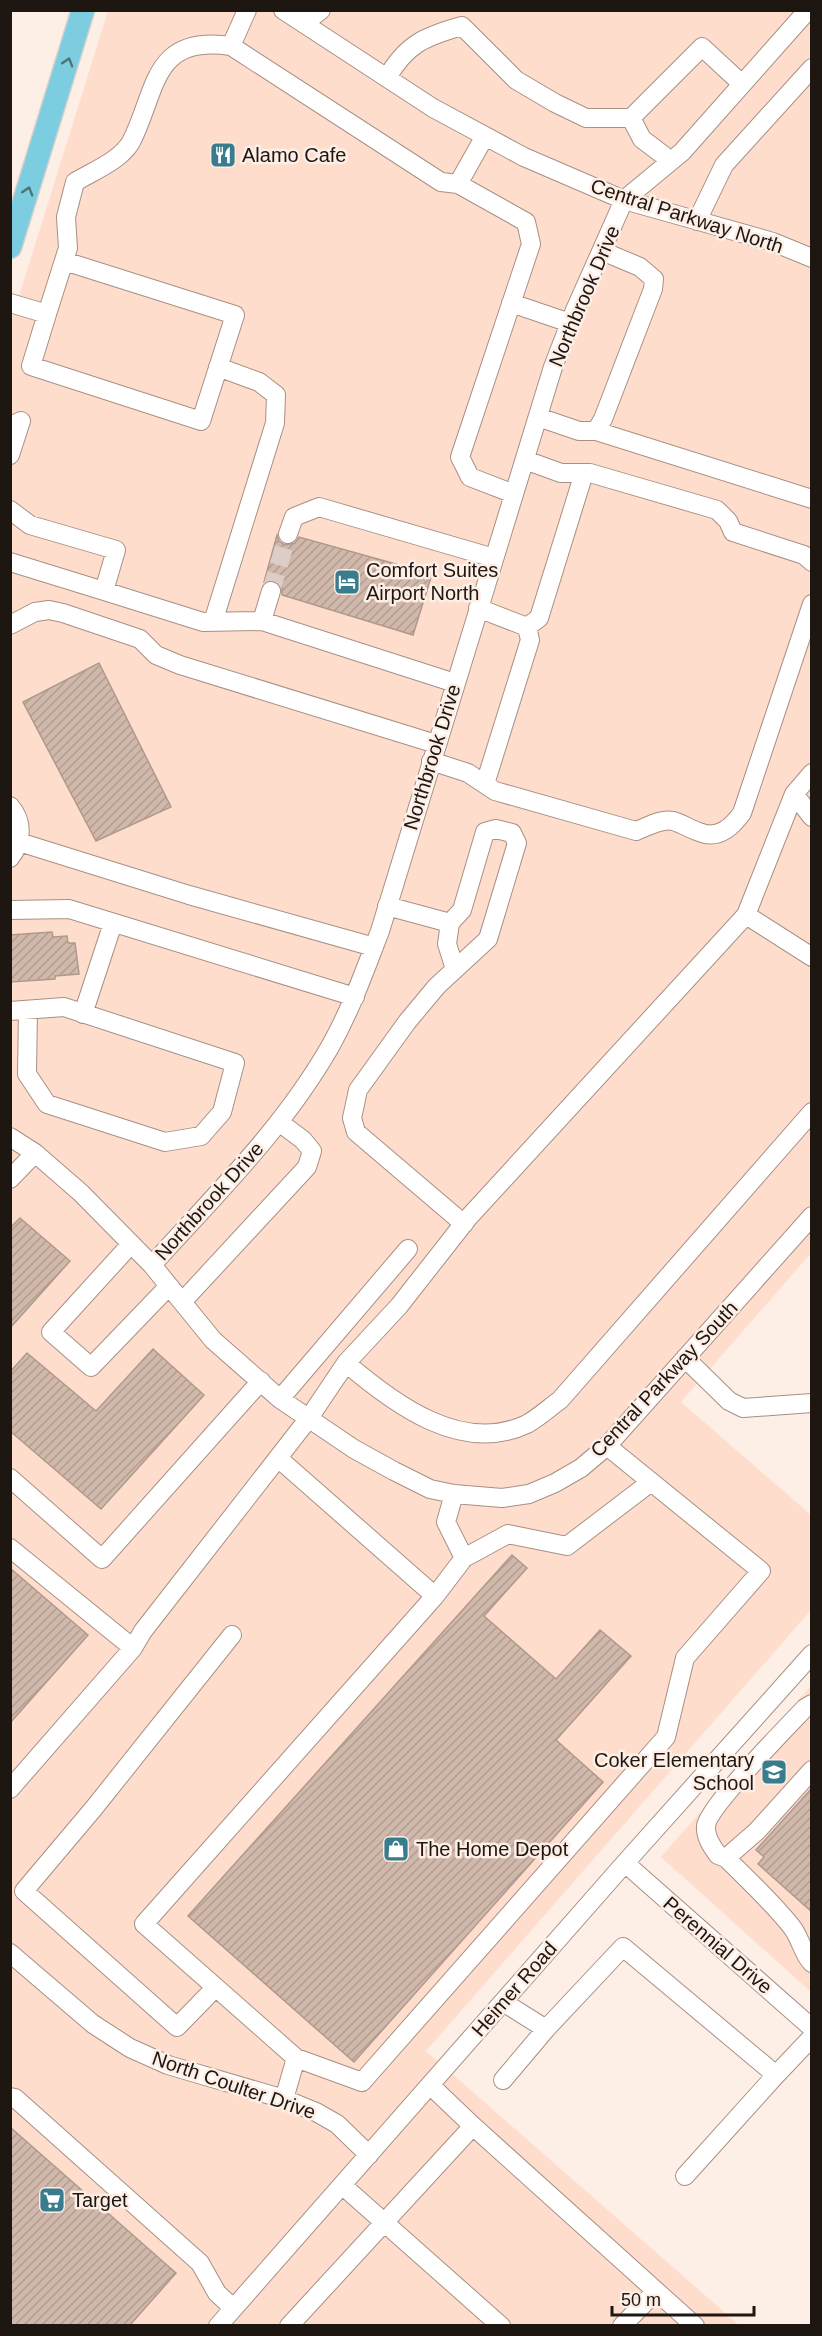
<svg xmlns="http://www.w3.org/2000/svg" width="822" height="2336" font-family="Helvetica,sans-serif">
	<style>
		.built { fill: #feddcc }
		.building { fill: url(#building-hatch); stroke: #b0998c; stroke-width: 1.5 }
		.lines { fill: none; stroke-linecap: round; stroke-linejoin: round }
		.minor-tunnel { stroke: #dccec6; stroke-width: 18; stroke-dasharray: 18 9; stroke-linecap: butt }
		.minor-casing { stroke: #a79084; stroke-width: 20 }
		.major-casing { stroke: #d2d0cf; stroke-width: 25 }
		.minor { stroke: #fff; stroke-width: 18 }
		.major { stroke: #7ccddf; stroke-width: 22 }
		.oneway { stroke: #4d7278 }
		.labels { text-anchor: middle; stroke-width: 5; stroke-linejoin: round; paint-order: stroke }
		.poi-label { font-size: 20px; fill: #1e1611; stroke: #fdeee6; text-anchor: start }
		.street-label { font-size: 20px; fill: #1e1611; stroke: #fdeee6 }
	</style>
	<defs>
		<pattern id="building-hatch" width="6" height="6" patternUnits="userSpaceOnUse" patternTransform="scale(1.5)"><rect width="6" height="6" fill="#d0b8ab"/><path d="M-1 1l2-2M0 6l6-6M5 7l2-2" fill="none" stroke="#b29d92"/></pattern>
	</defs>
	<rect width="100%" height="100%" fill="#fdeee6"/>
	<path class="built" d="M 108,11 L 811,11 L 811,1253 L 681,1402 L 811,1515 L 811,1610 L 426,2051 L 739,2325 L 11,2326 L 10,325 Z
		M 811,1686 L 811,1992 L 661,1857 Z"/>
	<path class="building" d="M 277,535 L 279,541 L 285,545 L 295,543 L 299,537 L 432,574 L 413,635 L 282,595 L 282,588 L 279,583 L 274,580 L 264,582 Z
		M 99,663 L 171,807 L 96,841 L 23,702 Z
		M 52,932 L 53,937 L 67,936 L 68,943 L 75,943 L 79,974 L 55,976 L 55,979 L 10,982 L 10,935 Z
		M 20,1218 L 70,1261 L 10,1328 L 10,1228 Z
		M 153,1349 L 204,1395 L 101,1509 L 10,1431 L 10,1372 L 27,1353 L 96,1411 Z
		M 512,1555 L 527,1568 L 484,1616 L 556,1679 L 600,1630 L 631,1656 L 556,1740 L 603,1782 L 354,2062 L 188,1916 Z
		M 10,1568 L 88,1635 L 10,1723 Z
		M 812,1788 L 812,1912 L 758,1864 L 764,1857 L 756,1850 Z
		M 10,2127 L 176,2273 L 130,2325 L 10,2325 Z"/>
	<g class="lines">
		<path class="minor-tunnel" d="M 271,591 L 288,534"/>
		<defs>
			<path id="minor" d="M 283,10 L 433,108 L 524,157 L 624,200 L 773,242 L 812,258
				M 304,23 L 321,10
				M 231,46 L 441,182 L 458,184 L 485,136
				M 387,78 C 406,44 426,36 462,26 L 516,80 L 555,103 L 586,118 L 631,118
				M 671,161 L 642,139 L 631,118 L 702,47 L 742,84
				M 458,184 L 526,222 L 531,244 L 460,457 L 470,477 L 514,494
				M 697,221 L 724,165 L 812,68
				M 10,303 L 47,314 L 68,248 L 66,217 L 75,182 C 93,171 120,161 131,142 C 157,92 151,34 231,46 L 247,10
				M 511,303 L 570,323
				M 47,314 L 31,366 L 201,421 L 235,315 L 64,261
				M 538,417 L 579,431 L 596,431 L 603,419 L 653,289 L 654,279 L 640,267 L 602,251
				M 10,426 L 21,421 L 10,455
				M 596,431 L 812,499
				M 525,460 L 561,473 L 590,473 L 717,510 L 728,521 L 733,532 L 804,555 L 812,562
				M 10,510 L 30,525 L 116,550 L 104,591 L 10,562
				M 288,534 L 294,517 L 319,507 L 494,558
				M 104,591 L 203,622 L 262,621 L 455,683
				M 478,608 L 527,627 L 539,618 L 584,473
				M 262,621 L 271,591
				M 213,622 L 275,423 L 276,395 L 259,382 L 218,367
				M 10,625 L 35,612 L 49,610 L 63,613 L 140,639 L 156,655 L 180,665 L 436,744
				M 431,761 L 468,773 L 495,791 L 636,831 C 647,827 661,818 673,821 C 681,823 690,829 699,832 C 718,840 732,827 742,813 L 812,604
				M 485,784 L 530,640 L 527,627
				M 794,794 L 812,817
				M 10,806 C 24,822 22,843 10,858
				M 19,842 L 189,895 L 374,947
				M 387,906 L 450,923 L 462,910 L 485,832 L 496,829 L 512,833 L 517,843 L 488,939 L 437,986 L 407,1022 L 358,1090 L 352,1118 L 356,1132 L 464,1224
				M 10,910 L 69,909 L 355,997
				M 746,915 L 812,957
				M 450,923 L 447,944 L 455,969
				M 10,1011 L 64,1007 L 235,1063 L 222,1112 L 201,1136 L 165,1142 L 47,1104 L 27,1074 L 28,1010
				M 83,1014 L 113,923
				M 10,1137 L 35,1153 L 81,1193 L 152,1265 L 213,1340 L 280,1399 L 354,1449 L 394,1471 L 430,1489 L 454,1494 L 502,1498 L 529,1494 L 555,1483 L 581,1468 L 607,1446 L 812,1216
				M 10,1179 L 35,1153
				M 131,1244 L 51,1332 L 91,1367 L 169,1286
				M 152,1265 C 215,1195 284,1128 331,1045 C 351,1009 365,970 380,931 L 553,367 L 575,310 L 624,200 L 682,152 L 808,10
				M 182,1302 L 307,1167 L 312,1151 L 303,1140 L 279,1122
				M 685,1358 L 729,1401 L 743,1408 L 812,1403
				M 346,1363 C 394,1404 462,1455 527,1424 C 538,1418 549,1408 560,1400 L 812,1112
				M 280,1399 L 408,1249
				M 278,1458 L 435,1596
				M 10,1478 L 102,1559 L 261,1381
				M 10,1548 L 133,1648
				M 464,1558 L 508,1534 L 567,1546 L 651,1482
				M 812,1704 L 805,1708 C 788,1726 708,1807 706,1826 C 705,1837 712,1847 718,1855 L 726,1858 L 757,1831 L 812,1770
				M 10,1789 L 133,1648 L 143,1631 L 309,1418 L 346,1363 L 399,1306 L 468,1218 L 746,915 L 794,794 L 812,773
				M 726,1858 C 748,1880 772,1902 791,1926 C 800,1936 803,1955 812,1963
				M 625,1863 L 812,2028
				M 10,1953 L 93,2024 L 130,2048 L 168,2065 L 284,2099 L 316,2112 L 337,2124 L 369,2155
				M 215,1988 L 177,2027 L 24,1891 L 94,1808 L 232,1635
				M 503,2002 L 546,2029
				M 296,2058 L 362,2082 L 666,1737 L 685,1658 L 761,1571 L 607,1446
				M 503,2080 L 546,2029 L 623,1947 L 776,2075 L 812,2037
				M 10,2097 L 15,2098 L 200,2263 L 217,2293 L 233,2308
				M 284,2099 L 296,2058 L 144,1924 L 435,1596 L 464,1558 L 446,1522 L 454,1494
				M 473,2126 L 695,2326
				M 685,2176 L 776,2075
				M 342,2185 L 501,2326
				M 218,2326 L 625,1863 L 812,1654
				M 289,2326 L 473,2126 L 430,2085
				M 622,2326 L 656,2291"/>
			<path id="major" d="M 10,247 L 83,10"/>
		</defs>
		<use href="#minor" class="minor-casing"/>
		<use href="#major" class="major-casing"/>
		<use href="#minor" class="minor"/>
		<use href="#major" class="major"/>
	</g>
	<defs><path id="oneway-chevron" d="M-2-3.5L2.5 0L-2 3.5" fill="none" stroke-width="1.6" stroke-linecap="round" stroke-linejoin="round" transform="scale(1.5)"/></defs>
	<g class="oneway">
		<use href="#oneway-chevron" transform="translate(68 62) rotate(-73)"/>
		<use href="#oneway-chevron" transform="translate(28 191) rotate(-73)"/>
	</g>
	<defs>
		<symbol id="restaurant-square" viewBox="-11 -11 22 22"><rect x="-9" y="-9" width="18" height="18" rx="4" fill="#397c8d" stroke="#fdeee6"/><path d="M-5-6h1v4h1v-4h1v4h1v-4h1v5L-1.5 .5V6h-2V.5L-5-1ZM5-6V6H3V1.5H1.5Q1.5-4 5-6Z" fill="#fff"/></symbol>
		<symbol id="hotel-square" viewBox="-11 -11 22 22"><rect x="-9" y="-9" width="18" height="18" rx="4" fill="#397c8d" stroke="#fdeee6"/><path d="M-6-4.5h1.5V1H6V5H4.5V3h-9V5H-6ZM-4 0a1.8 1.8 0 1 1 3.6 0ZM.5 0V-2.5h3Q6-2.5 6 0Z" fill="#fff"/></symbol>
		<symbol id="school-square" viewBox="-11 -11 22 22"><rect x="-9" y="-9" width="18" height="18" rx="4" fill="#397c8d" stroke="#fdeee6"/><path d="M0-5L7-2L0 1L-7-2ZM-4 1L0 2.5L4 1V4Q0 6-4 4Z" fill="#fff"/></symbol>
		<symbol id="shop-square" viewBox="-11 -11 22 22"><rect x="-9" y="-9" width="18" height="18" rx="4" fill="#397c8d" stroke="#fdeee6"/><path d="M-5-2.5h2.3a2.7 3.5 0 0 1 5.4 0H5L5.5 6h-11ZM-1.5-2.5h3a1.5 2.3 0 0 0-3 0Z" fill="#fff"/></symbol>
		<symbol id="supermarket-square" viewBox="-11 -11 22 22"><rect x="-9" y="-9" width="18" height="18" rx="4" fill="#397c8d" stroke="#fdeee6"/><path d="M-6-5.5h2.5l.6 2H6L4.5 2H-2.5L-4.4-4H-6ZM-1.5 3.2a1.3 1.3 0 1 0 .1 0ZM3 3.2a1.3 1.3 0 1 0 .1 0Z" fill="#fff"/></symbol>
	</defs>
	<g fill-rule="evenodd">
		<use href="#restaurant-square" x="208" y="140" width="30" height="30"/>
		<use href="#hotel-square" x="332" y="567" width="30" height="30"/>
		<use href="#school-square" x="759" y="1757" width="30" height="30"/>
		<use href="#shop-square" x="381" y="1834" width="30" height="30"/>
		<use href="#supermarket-square" x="37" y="2185" width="30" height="30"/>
	</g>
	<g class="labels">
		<g class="poi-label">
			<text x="242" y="162">Alamo Cafe</text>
			<text x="366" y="577">Comfort Suites<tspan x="366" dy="23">Airport North</tspan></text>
			<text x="754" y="1767" text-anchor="end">Coker Elementary<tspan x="754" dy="23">School</tspan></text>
			<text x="416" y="1856">The Home Depot</text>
			<text x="72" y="2207">Target</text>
		</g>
		<g class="street-label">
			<text transform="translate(687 216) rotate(18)" y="7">Central Parkway North</text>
			<text transform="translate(584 296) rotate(-67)" y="7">Northbrook Drive</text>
			<text transform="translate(432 757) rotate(-73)" y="7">Northbrook Drive</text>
			<text transform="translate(209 1201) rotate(-48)" y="7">Northbrook Drive</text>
			<text transform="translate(664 1379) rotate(-47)" y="7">Central Parkway South</text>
			<text transform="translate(718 1945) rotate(41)" y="7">Perennial Drive</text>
			<text transform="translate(514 1989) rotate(-49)" y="7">Heimer Road</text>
			<text transform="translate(234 2085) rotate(19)" y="7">North Coulter Drive</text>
		</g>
	</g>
	<rect width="822" height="2336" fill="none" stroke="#1e1611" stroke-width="24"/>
	<path d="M612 2306v9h142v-9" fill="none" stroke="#1e1611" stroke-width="3"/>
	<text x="621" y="2306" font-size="18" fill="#1e1611" stroke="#fdeee6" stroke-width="4.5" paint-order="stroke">50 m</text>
</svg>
